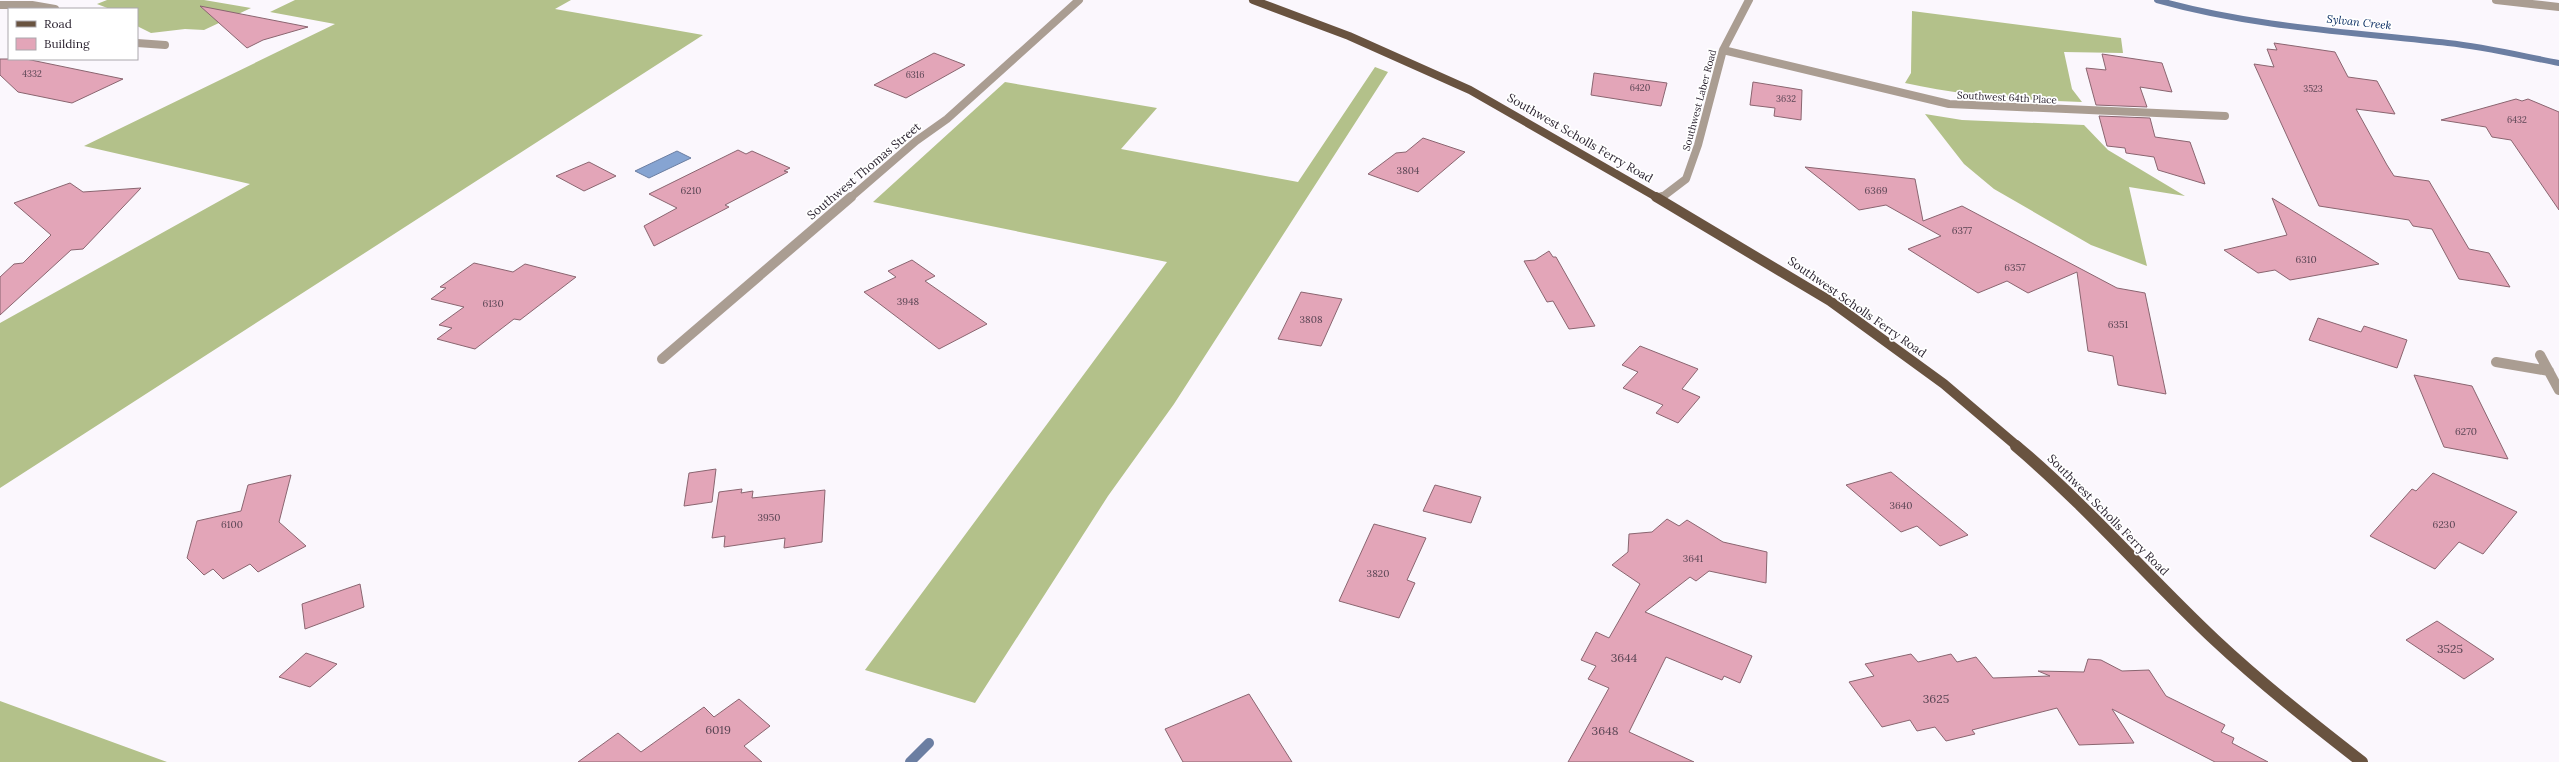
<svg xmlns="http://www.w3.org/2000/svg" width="2559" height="762" font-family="Lora,serif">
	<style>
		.forest { fill: #b3c18a }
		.water { fill: #86a4d2; stroke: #6b7ea2 }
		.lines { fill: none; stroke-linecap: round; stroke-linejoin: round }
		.stream-far1 { stroke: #6b7ea2; stroke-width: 6 }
		.stream { stroke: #6b7ea2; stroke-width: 10 }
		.building { fill: #e3a5b8; stroke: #8a6570 }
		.minor-far1 { stroke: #aa9d92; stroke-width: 8 }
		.minor { stroke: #aa9d92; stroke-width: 10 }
		.major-far2 { stroke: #695340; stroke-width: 8 }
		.major-far1 { stroke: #695340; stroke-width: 10 }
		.major { stroke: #695340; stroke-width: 12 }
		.labels { text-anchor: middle; stroke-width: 3.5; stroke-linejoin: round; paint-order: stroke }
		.far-number-label { font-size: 9px; fill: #5a4554 }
		.far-street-label { font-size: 10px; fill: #2d2532; stroke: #fff }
		.number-label { font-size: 10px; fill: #5a4554 }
		.far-water-label { font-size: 11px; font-style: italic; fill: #03275e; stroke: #fff }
		.street-label { font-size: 12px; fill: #2d2532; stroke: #fff }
		.near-number-label { font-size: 12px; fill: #5a4554 }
	</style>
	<rect width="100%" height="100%" fill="#fbf7fd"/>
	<path class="forest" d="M 107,0 L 204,0 L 251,8 L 204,30 L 185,29 L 151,33 L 137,26 L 137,9 L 110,9 L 97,4 Z
		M 295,0 L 571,0 L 555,9 L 703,35 L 0,488 L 0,323 L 250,184 L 84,146 L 335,24 L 270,12 Z
		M 1912,11 L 2121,38 L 2123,53 L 2064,52 L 2072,89 L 2082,102 C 2022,100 1963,96 1905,83 L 1911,73 Z
		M 1375,67 L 1388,72 L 1174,404 L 1108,496 L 975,703 L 865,670 L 1167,262 L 873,202 L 1005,82 L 1157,108 L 1121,149 L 1298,182 Z
		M 1925,114 L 1962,120 L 2084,125 L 2108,150 L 2185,196 L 2129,187 L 2147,266 L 2091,245 L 1994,189 L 1964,164 Z
		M 0,701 L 167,762 L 0,762 Z"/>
	<path class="water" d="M 677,151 L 691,158 L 649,178 L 635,171 Z"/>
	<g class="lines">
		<path class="stream-far1" d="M 2157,0 C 2253,27 2350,32 2448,43 C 2486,47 2522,56 2559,63"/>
		<path class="stream" d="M 910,762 L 929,743"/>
	</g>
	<path class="building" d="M 200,6 L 308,27 L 263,40 L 247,48 Z
		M 2274,43 L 2335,52 L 2348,77 L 2377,81 L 2395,114 L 2356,109 L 2387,165 L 2394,176 L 2429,181 L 2469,249 L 2489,253 L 2510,287 L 2459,279 L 2432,229 L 2413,226 L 2409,220 L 2319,206 L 2254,64 L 2274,67 L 2267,49 L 2277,50 Z
		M 934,53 L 965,65 L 906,98 L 874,85 Z
		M 2102,54 L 2162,63 L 2172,92 L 2140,87 L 2147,107 L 2096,105 L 2086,68 L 2106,70 Z
		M 0,59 L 26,59 L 123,79 L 72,103 L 18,92 L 0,75 Z
		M 1594,73 L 1667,83 L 1661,106 L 1591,95 Z
		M 1753,82 L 1802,90 L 1801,120 L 1774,116 L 1775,108 L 1750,105 Z
		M 2516,99 L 2522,101 L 2528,99 L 2559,112 L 2559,210 L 2511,140 L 2492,137 L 2486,127 L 2441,120 Z
		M 2099,116 L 2150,118 L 2155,137 L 2190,142 L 2205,184 L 2158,170 L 2154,157 L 2126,153 L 2125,148 L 2107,146 Z
		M 1423,138 L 1465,152 L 1418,192 L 1368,174 L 1396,153 L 1406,152 Z
		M 738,150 L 746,154 L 752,151 L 790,168 L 784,171 L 788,172 L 725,205 L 729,207 L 654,246 L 644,226 L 677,208 L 649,194 Z
		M 589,162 L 616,176 L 584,191 L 556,176 Z
		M 1805,167 L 1915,179 L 1923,221 L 1962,206 L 2117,288 L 2145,293 L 2166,394 L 2118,385 L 2113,356 L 2088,351 L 2077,272 L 2028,293 L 2007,281 L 1978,293 L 1908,249 L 1941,236 L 1886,205 L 1859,210 Z
		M 70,183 L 83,192 L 141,188 L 83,249 L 71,250 L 0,315 L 0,277 L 14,264 L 23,263 L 51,235 L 14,203 Z
		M 2272,198 L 2379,264 L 2290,280 L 2275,270 L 2258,273 L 2224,250 L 2287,235 Z
		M 1549,251 L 1553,257 L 1556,257 L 1595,326 L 1569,329 L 1553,301 L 1547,302 L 1524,261 L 1535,260 Z
		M 912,260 L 935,276 L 925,281 L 987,324 L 939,349 L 864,292 L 896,277 L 888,271 Z
		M 474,263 L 513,272 L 525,264 L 576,277 L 520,320 L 514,319 L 475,349 L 437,339 L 452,328 L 439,325 L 464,307 L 431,299 L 446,288 L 440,287 Z
		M 1301,292 L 1342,299 L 1321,346 L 1278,339 Z
		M 2318,318 L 2361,332 L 2364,326 L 2407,340 L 2397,368 L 2309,340 Z
		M 1640,346 L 1698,369 L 1682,389 L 1700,397 L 1678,423 L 1656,413 L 1663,405 L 1623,388 L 1638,372 L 1622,365 Z
		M 2414,375 L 2472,386 L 2508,459 L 2444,447 Z
		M 716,469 L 712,502 L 684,506 L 689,473 Z
		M 1891,472 L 1968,535 L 1940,546 L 1917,526 L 1901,532 L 1846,485 Z
		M 2433,473 L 2517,512 L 2483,554 L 2459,542 L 2435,569 L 2370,536 L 2412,489 L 2416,491 Z
		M 291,475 L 279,522 L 306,546 L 258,572 L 250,564 L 223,579 L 213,569 L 204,575 L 187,558 L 197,521 L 241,511 L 248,485 Z
		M 1435,485 L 1481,497 L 1471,523 L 1423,511 Z
		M 742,489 L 741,493 L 753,491 L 752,498 L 825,490 L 822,542 L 784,548 L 785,538 L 724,547 L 725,536 L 712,538 L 719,492 Z
		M 1667,519 L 1679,526 L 1687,520 L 1723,542 L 1767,552 L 1766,583 L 1709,571 L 1696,581 L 1690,577 L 1645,612 L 1752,656 L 1740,683 L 1724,676 L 1722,680 L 1666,657 L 1629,732 L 1694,762 L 1568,762 L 1609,688 L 1588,679 L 1596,666 L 1581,660 L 1596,632 L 1609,638 L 1640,584 L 1612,565 L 1628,552 L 1629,534 L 1652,532 Z
		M 1374,524 L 1426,538 L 1407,580 L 1415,583 L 1399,618 L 1339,601 Z
		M 360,584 L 364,607 L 305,629 L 302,604 Z
		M 2437,621 L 2494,659 L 2464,679 L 2406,640 Z
		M 306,653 L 337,664 L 310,687 L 279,677 Z
		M 1911,654 L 1918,662 L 1951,654 L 1957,662 L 1976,657 L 1993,678 L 2050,676 L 2038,671 L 2084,672 L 2088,659 L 2101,660 L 2122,671 L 2149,670 L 2166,696 L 2225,725 L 2221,732 L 2234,738 L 2232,743 L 2268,762 L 2215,762 L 2112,709 L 2134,743 L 2079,745 L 2057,708 L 1972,730 L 1975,734 L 1946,741 L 1935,727 L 1917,731 L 1910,720 L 1882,727 L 1849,682 L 1874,676 L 1865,664 Z
		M 1249,694 L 1292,762 L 1183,762 L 1165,729 Z
		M 739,699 L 770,726 L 744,746 L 762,762 L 578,762 L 618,733 L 641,752 L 704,707 L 714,717 Z"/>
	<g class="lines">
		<path class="minor-far1" d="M 2496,0 L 2559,7
			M 0,5 L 32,5 L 55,9
			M 137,43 L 165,45
			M 1723,50 L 1949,104 L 2225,116
			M 850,198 L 916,141 L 947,119 L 1079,0
			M 1661,198 L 1686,179 L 1698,145 L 1723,50 L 1749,0"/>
		<path class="minor" d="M 1660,198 L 1662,197
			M 2540,355 L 2559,390
			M 662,359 L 851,197
			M 2496,362 L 2549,371"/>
		<path class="major-far2" d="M 1253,0 L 1349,36 L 1470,90 L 1658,198"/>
		<path class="major-far1" d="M 1656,197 L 1830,301 L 1944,384 L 2018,447"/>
		<path class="major" d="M 2016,446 C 2087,506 2148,577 2215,640 C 2262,684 2312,723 2362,762"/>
	</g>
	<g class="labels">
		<g class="far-number-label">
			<text x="32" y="77">4332</text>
			<text x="915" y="78">6316</text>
			<text x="1640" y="91">6420</text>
			<text x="2313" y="92">3523</text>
			<text x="1786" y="102">3632</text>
			<text x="2517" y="123">6432</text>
		</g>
		<g class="far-street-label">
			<text transform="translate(2007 97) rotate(3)" y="4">Southwest 64th Place</text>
			<text transform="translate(1699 100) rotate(-75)" y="4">Southwest Laber Road</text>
		</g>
		<g class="number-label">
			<text x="1408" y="174">3804</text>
			<text x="691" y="194">6210</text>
			<text x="1876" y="194">6369</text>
			<text x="1962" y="234">6377</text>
			<text x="2306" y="263">6310</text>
			<text x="2015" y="271">6357</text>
			<text x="908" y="305">3948</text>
			<text x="493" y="307">6130</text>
			<text x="1311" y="323">3808</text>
			<text x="2118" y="328">6351</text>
			<text x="2466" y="435">6270</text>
			<text x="1901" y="509">3640</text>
			<text x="769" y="521">3950</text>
			<text x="232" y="528">6100</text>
			<text x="2444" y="528">6230</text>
			<text x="1693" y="562">3641</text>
			<text x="1378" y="577">3820</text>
		</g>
		<g class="far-water-label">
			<text transform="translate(2359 22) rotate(6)" y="4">Sylvan Creek</text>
		</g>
		<g class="street-label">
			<text transform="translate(1580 138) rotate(30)" y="4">Southwest Scholls Ferry Road</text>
			<text transform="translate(864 171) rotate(-40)" y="4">Southwest Thomas Street</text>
			<text transform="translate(1857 307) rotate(35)" y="4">Southwest Scholls Ferry Road</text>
			<text transform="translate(2108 515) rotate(45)" y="4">Southwest Scholls Ferry Road</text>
		</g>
		<g class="near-number-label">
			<text x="2450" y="653">3525</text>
			<text x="1624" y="662">3644</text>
			<text x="1936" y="703">3625</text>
			<text x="718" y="734">6019</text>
			<text x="1605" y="735">3648</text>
		</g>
	</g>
	<rect x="8" y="8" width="130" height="52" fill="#ffffff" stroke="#aba8ad"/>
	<rect x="16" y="21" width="20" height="6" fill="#695340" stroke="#aba8ad"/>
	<text x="44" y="28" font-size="12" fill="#2d2532">Road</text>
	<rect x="16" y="38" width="20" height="12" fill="#e3a5b8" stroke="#aba8ad"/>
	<text x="44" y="48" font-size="12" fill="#2d2532">Building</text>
</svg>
